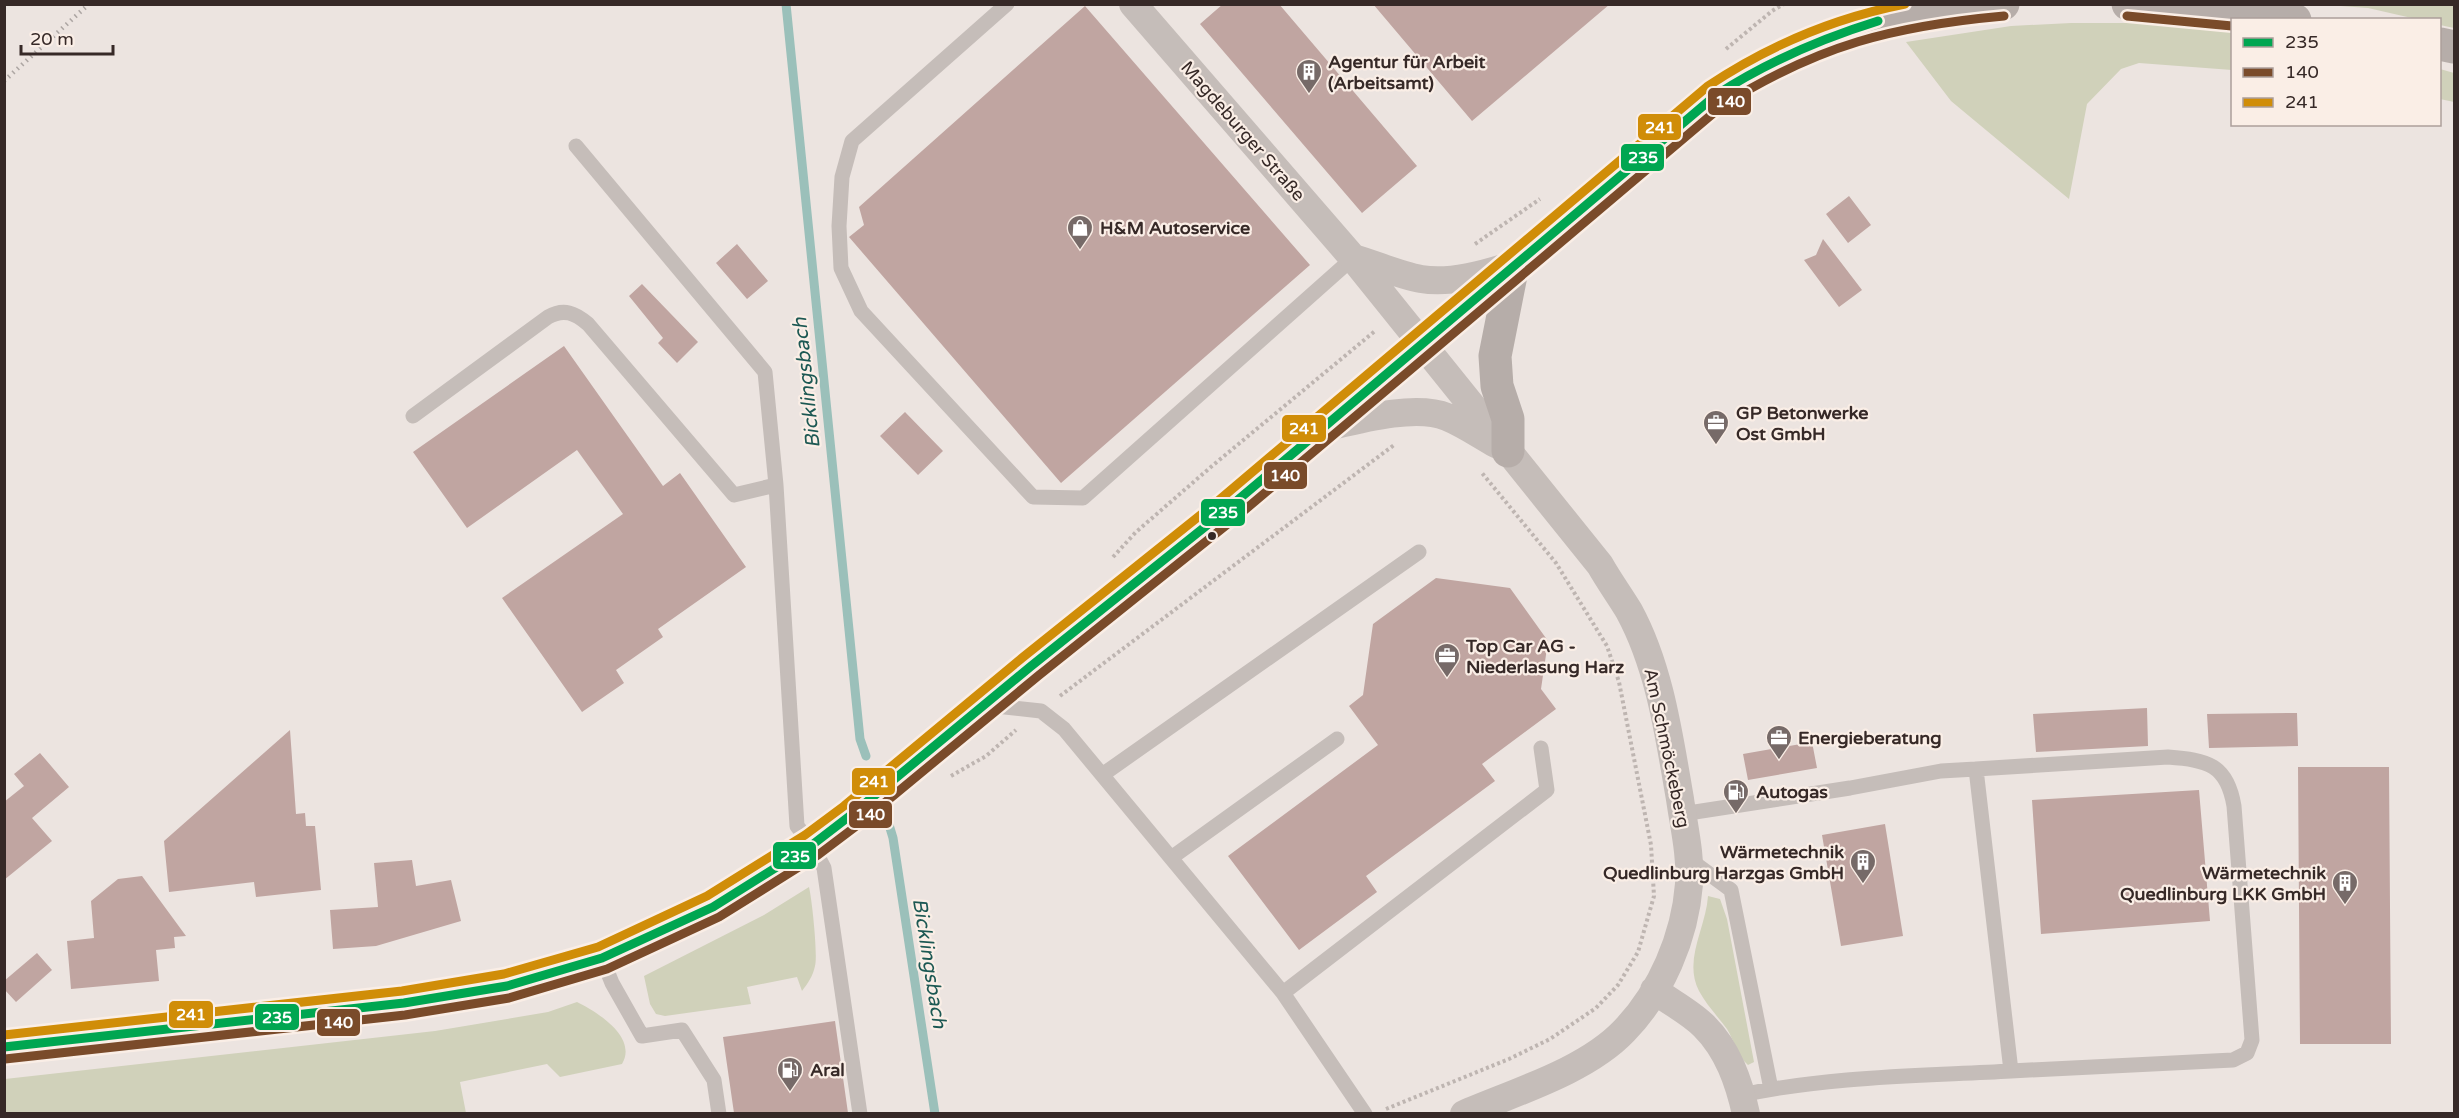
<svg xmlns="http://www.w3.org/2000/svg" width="2459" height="1118" font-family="'Varela Round',sans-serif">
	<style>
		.green { fill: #d0d1ba }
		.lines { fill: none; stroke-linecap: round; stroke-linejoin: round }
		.stream { stroke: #9bc0ba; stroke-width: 9 }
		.building { fill: #c0a5a1 }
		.path { stroke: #beb5b1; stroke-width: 4; stroke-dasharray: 3 3; stroke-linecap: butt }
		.lane { stroke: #c5bdb9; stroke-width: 15 }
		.street { stroke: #c5bdb9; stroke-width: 28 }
		.secondary { stroke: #b6ada9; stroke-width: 33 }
		.rail { stroke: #ada6a3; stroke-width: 4.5; stroke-dasharray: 1.5 4.5; stroke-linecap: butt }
		.bus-1-casing { stroke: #faeee6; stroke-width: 14 }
		.bus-2-casing { stroke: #faeee6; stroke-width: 14 }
		.bus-3-casing { stroke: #faeee6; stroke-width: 14 }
		.bus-1 { stroke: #00a651; stroke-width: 9 }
		.bus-2 { stroke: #7a4b2a; stroke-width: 9 }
		.bus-3 { stroke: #d08d08; stroke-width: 9 }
		.bus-dot { fill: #362927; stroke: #faeee6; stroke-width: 2 }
		.labels { text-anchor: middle; stroke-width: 4.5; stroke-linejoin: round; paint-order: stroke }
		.poi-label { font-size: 18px; font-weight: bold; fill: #362927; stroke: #faeee6; text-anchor: start }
		.street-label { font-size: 18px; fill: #362927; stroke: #faeee6 }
		.water-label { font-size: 20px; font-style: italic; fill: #1c5853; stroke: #faeee6 }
		.line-badge { stroke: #faeee6; stroke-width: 2 }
		.badge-label { font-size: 16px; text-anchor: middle; font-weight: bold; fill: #fff }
	</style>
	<rect width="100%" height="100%" fill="#ece4e0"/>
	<path class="green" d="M 2327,5 L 2454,5 L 2454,28 L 2440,25 L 2440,20 L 2416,19 L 2368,8 Z
		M 2071,23 L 2140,23 L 2232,32 L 2232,70 L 2139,63 L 2121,69 L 2087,104 L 2069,199 L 1951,101 L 1906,42 L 2011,26 Z
		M 2440,69 L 2454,73 L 2454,102 L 2440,99 Z
		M 809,887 C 812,899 818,956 815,966 C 813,976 808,983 802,991 L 797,977 L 747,987 L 751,1004 L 665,1016 L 656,1014 L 650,1004 L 644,976 L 764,915 Z
		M 1708,896 L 1720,899 L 1727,919 L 1754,1062 L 1748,1065 C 1738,1057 1734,1040 1727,1029 C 1718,1017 1706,1004 1699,991 C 1683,960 1706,928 1708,896 Z
		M 577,1002 C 597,1012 638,1037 622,1064 L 560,1077 L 547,1064 L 460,1082 L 466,1113 L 5,1113 L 5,1079 L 435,1031 L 548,1012 Z"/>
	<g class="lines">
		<path class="stream" d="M 786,4 L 860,739 L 866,756
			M 887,818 L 893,838 L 935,1114"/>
	</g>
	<path class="building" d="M 1223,4 L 1279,4 L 1417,166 L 1362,213 L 1200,24 Z
		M 1373,4 L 1610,4 L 1472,121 Z
		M 1085,6 L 1310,265 L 1061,483 L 849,237 L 864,225 L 859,207 Z
		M 1849,196 L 1871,225 L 1848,243 L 1826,214 Z
		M 1823,239 L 1862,290 L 1839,307 L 1804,260 L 1816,255 Z
		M 737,244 L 768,281 L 747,299 L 716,263 Z
		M 642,284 L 698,342 L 677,363 L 658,343 L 663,338 L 629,296 Z
		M 564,346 L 663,486 L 680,473 L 746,567 L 658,629 L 663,637 L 616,670 L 624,683 L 582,712 L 502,598 L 623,514 L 577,450 L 467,528 L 413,452 Z
		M 905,412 L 943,451 L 918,475 L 880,436 Z
		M 1436,578 L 1510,588 L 1548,641 L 1541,689 L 1556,709 L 1482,764 L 1495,781 L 1366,876 L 1377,892 L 1299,950 L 1228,856 L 1378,745 L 1349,706 L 1363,695 L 1373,624 Z
		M 2147,708 L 2148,746 L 2036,752 L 2033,714 Z
		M 2297,713 L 2298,746 L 2209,748 L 2207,714 Z
		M 290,730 L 296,814 L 305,813 L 306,826 L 315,826 L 321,890 L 256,897 L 254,882 L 169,892 L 164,841 Z
		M 1812,742 L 1817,768 L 1748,780 L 1743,754 Z
		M 40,753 L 69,787 L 32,818 L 52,841 L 4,880 L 4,802 L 24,786 L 14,774 Z
		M 2298,767 L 2389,767 L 2391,1044 L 2300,1044 Z
		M 2199,790 L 2210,921 L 2041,934 L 2032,800 Z
		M 1885,824 L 1903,936 L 1841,946 L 1822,835 Z
		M 412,860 L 416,886 L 451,880 L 461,921 L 376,946 L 333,949 L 330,910 L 378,907 L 374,863 Z
		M 142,876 L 186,936 L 174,937 L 175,948 L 156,950 L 159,981 L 71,989 L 67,941 L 94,938 L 91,901 L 118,879 Z
		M 37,953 L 52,970 L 16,1002 L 4,989 L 4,981 Z
		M 835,1021 L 848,1113 L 734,1113 L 723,1037 Z"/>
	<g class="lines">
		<path class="path" d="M 1726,49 L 1772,11 L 1784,4
			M 1475,244 L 1540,199
			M 1113,557 L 1136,532 L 1212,466 L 1375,331
			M 1060,696 L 1394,445
			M 951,776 L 986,756 L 1016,730
			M 1386,1109 L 1509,1059 L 1550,1039 L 1596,1008 L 1618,985 L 1638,952 L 1654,896 L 1651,845 L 1619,682 L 1607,646 L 1556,563 L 1482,473"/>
		<path class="lane" d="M 1007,4 L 852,141 L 842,177 L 839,226 L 841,268 L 861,311 L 1033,497 L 1083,498 L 1353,258
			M 576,146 L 765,372 L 776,485 L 797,826 L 812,845 L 824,868 L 860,1114
			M 413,416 L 548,317 C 564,308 575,313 588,324 L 734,495 L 776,485
			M 987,705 L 1041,711 L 1064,729 L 1283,993 L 1365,1114
			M 1102,775 L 1419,552
			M 1682,814 L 1850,788 L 1941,771 L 1976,769
			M 1171,858 L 1337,739
			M 1689,859 L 1731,890 L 1771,1089
			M 602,958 L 612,983 L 642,1036 L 682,1030 L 714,1080 L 719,1114
			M 1283,993 L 1547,790 L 1541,748
			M 1742,1095 C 1829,1076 1922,1076 2011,1071 L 1976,769 L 2168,757 C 2207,760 2227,764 2234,806 L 2252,1040 L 2247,1053 L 2233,1060 L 2011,1071"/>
		<path class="street" d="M 1133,4 L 1353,258 L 1600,565 C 1609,581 1620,596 1629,611 C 1660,668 1669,736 1680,799 C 1684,827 1691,856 1689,884 C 1685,937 1661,993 1624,1031 C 1586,1071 1515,1092 1464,1114
			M 1353,258 C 1375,264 1398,275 1421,279 C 1450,284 1485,274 1513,265
			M 1324,428 C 1358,420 1415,404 1447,417 C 1464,424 1480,435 1496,444
			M 1654,990 C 1670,1002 1690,1012 1704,1026 C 1728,1050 1739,1082 1746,1114"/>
		<path class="secondary" d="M 2128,4 L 2295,20
			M 2440,44 L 2454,47
			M 1508,451 L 1508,419 L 1497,386 L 1495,356 L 1513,265
			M 4,1047 L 404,1003 L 507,986 L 602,958 L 713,907 L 812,845 L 851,815 L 1030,667 L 1226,510 L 1716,95 C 1808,33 1893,12 2003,4"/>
		<path class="rail" d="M 4,81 L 89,4"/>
		<defs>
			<path id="bus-1" d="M 4,1047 L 404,1003 L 507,986 L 602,958 L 713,907 L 812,845 L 851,815 L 1030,667 L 1226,510 L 1716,95 C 1767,62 1820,39 1878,21"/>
			<path id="bus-2" d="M 2127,16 L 2232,26
				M 5,1059 L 405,1015 L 509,998 L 607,969 L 719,917 L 818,855 L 859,824 L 1038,676 L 1234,519 L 1723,105 C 1819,45 1893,26 2004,16"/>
			<path id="bus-3" d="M 4,1035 L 402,991 L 504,974 L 598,947 L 707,896 L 805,835 L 844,806 L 1022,658 L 1218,501 L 1708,86 C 1768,46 1834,18 1905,4"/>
		</defs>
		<use href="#bus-1" class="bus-1-casing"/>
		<use href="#bus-2" class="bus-2-casing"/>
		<use href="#bus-3" class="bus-3-casing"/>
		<use href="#bus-1" class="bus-1"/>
		<use href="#bus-2" class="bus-2"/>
		<use href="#bus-3" class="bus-3"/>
	</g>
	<defs>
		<symbol id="building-pin" viewBox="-11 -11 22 30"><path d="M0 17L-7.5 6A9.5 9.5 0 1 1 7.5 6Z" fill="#766a68" stroke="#faeee6"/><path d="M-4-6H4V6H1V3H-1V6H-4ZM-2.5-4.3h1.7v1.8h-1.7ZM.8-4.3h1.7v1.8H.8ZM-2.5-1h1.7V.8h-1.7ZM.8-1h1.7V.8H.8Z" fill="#fff"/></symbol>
		<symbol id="shop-pin" viewBox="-11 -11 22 30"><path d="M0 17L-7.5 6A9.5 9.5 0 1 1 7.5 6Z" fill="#766a68" stroke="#faeee6"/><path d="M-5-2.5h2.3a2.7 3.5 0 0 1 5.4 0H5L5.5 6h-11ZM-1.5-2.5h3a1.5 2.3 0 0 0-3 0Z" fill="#fff"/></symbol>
		<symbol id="office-pin" viewBox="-11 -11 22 30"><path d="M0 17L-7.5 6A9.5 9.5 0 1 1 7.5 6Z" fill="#766a68" stroke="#faeee6"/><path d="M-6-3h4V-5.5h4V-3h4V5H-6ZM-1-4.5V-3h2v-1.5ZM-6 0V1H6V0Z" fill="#fff"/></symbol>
		<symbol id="fuel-pin" viewBox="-11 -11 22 30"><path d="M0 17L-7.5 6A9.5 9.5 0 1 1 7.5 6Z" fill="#766a68" stroke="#faeee6"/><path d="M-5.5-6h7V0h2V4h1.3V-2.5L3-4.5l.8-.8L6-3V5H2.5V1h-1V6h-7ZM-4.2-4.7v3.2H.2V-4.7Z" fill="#fff"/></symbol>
	</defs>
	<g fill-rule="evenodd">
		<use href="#building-pin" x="1294" y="57" width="30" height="40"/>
		<use href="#shop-pin" x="1065" y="213" width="30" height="40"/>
		<use href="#office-pin" x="1701" y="408" width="30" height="40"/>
		<use href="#office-pin" x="1432" y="641" width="30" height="40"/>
		<use href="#office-pin" x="1764" y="723" width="30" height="40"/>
		<use href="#fuel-pin" x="1721" y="777" width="30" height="40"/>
		<use href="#building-pin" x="1848" y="847" width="30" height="40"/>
		<use href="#building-pin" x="2330" y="868" width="30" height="40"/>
		<use href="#fuel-pin" x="775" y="1055" width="30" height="40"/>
	</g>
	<circle class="bus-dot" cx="1212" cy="536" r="5"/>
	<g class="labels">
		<g class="poi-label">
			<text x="1328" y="68">Agentur für Arbeit<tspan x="1328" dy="21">(Arbeitsamt)</tspan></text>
			<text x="1100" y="234">H&amp;M Autoservice</text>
			<text x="1736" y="419">GP Betonwerke<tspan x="1736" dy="21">Ost GmbH</tspan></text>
			<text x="1466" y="652">Top Car AG -<tspan x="1466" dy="21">Niederlasung Harz</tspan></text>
			<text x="1798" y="744">Energieberatung</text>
			<text x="1756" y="798">Autogas</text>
			<text x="1844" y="858" text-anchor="end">Wärmetechnik<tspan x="1844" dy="21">Quedlinburg Harzgas GmbH</tspan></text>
			<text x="2326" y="879" text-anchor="end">Wärmetechnik<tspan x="2326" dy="21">Quedlinburg LKK GmbH</tspan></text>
			<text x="810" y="1076">Aral</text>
		</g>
		<g class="street-label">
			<text transform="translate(1243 131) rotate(49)" y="6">Magdeburger Straße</text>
			<text transform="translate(1667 748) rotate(78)" y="6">Am Schmöckeberg</text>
		</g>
		<g class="water-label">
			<text transform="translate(806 383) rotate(-96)" y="7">Bicklingsbach</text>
			<text transform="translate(930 963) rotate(81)" y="7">Bicklingsbach</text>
		</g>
	</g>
	<g class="line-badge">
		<rect x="1707" y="87" width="45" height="29" rx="6" fill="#7a4b2a"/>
		<rect x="1637" y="113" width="45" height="28" rx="6" fill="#d08d08"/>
		<rect x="1620" y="143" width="45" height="29" rx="6" fill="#00a651"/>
		<rect x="1281" y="414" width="46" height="29" rx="6" fill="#d08d08"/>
		<rect x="1263" y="461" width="45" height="29" rx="6" fill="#7a4b2a"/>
		<rect x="1200" y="498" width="46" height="29" rx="6" fill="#00a651"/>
		<rect x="851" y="767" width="45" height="29" rx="6" fill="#d08d08"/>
		<rect x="848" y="800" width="45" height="29" rx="6" fill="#7a4b2a"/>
		<rect x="772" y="841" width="45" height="29" rx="6" fill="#00a651"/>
		<rect x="168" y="1000" width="46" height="29" rx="6" fill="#d08d08"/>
		<rect x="254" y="1003" width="46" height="28" rx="6" fill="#00a651"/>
		<rect x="316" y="1008" width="45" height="29" rx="6" fill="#7a4b2a"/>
	</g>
	<g class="badge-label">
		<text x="1730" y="107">140</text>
		<text x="1660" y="133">241</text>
		<text x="1643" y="163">235</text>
		<text x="1304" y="434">241</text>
		<text x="1285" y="481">140</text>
		<text x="1223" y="518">235</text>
		<text x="874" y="787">241</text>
		<text x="870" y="820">140</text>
		<text x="795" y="862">235</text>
		<text x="191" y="1020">241</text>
		<text x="277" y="1023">235</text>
		<text x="338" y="1028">140</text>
	</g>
	<rect width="2459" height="1118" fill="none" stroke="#362927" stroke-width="12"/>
	<rect x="2231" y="18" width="210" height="108" fill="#faeee6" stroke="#ac9f9a" stroke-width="1.5"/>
	<rect x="2243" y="38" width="30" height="9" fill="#00a651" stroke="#ac9f9a" stroke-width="1.5"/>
	<text x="2285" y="48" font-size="18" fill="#362927">235</text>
	<rect x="2243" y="68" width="30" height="9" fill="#7a4b2a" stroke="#ac9f9a" stroke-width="1.5"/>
	<text x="2285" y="78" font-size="18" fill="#362927">140</text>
	<rect x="2243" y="98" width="30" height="9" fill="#d08d08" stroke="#ac9f9a" stroke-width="1.5"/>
	<text x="2285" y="108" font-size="18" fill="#362927">241</text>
	<path d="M21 45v9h92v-9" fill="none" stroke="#362927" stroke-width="3"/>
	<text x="30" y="45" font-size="18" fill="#362927" stroke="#faeee6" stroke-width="4.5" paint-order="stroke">20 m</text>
</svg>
